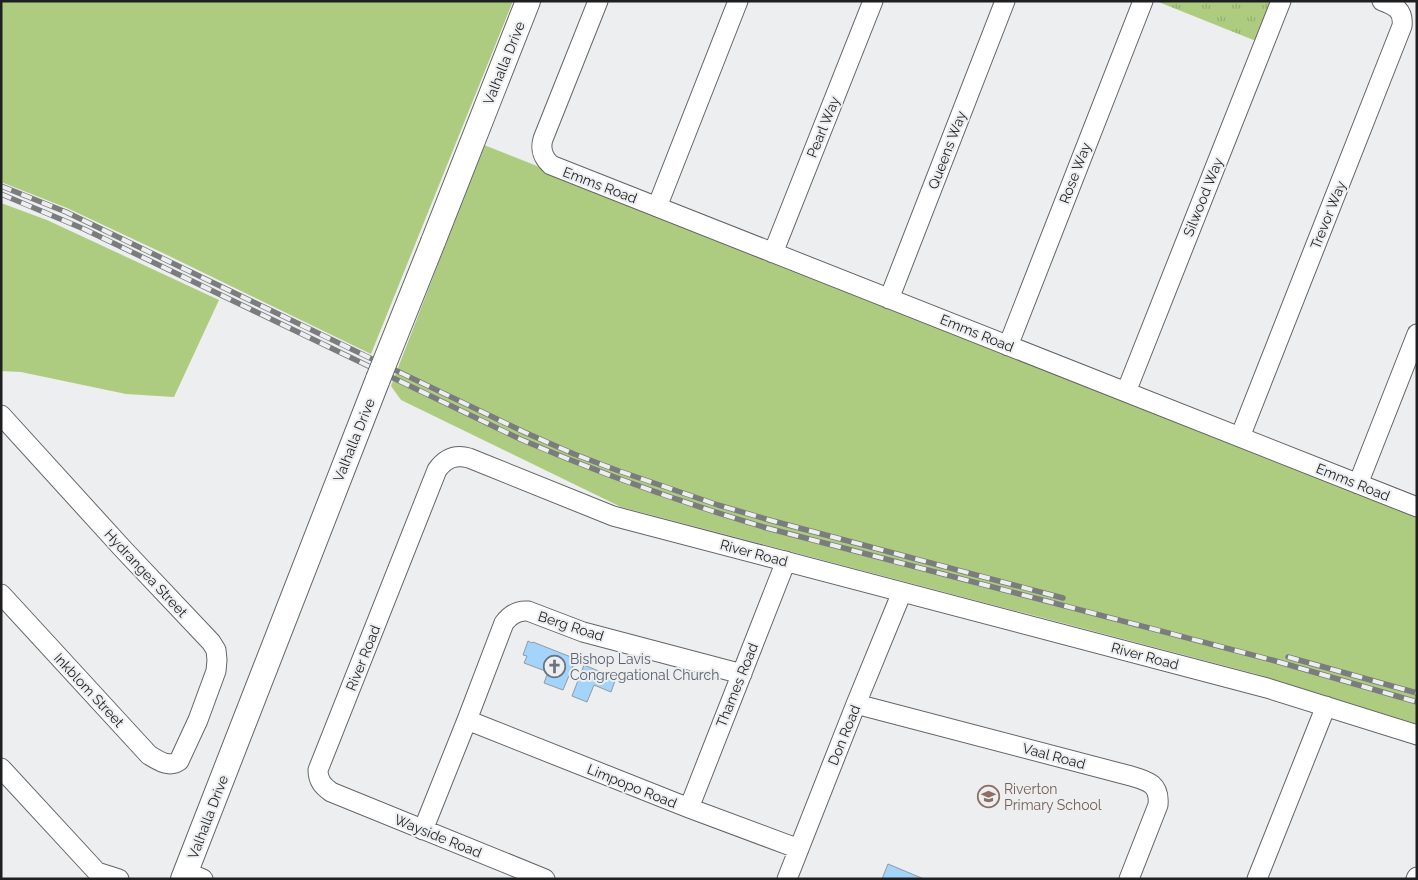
<svg xmlns="http://www.w3.org/2000/svg" width="1418" height="880" font-family="Raleway,sans-serif">
	<style>
		.grass { fill: #adcc80 }
		.park { fill: url(#park-tufts) }
		.building { fill: #a2d4fc; stroke: #97999b }
		.lines { fill: none; stroke-linecap: round; stroke-linejoin: round }
		.minor-casing { stroke: #636567; stroke-width: 21 }
		.major-casing { stroke: #636567; stroke-width: 26 }
		.minor { stroke: #fff; stroke-width: 19 }
		.major { stroke: #fff; stroke-width: 24 }
		.rail-casing { stroke: #7b7c7e; stroke-width: 5.5 }
		.rail { stroke: #eceef0; stroke-width: 4; stroke-dasharray: 11; stroke-linecap: butt }
		.major-bridge-casing { stroke: #636567; stroke-width: 26; stroke-linecap: butt }
		.major-bridge { stroke: #fff; stroke-width: 24 }
		.labels { text-anchor: middle; stroke-width: 4; stroke-linejoin: round; paint-order: stroke }
		.street-label { font-size: 14px; fill: #1e1f20; stroke: #eceef0 }
		.worship-label { font-size: 14px; fill: #5b616d; stroke: #eceef0; text-anchor: start }
		.education-label { font-size: 14px; fill: #785e54; stroke: #eceef0; text-anchor: start }
	</style>
	<defs>
		<pattern id="park-tufts" width="24" height="20" patternUnits="userSpaceOnUse" patternTransform="scale(1.25)"><rect width="24" height="20" fill="#adcc80"/><path d="M3 7l-1-3M5 7V3M7 7l1-3M15 17l-1-3M17 17v-4M19 17l1-3" fill="none" stroke="#94af6e"/></pattern>
	</defs>
	<rect width="100%" height="100%" fill="#eceef0"/>
	<path class="grass" d="M 1,1 L 513,1 L 371,354 L 165,254 L 67,208 L 1,182 Z
		M 484,145 L 1417,514 L 1417,727 L 1260,675 L 621,507 L 401,400 L 391,386 Z
		M 1,203 L 47,220 L 219,300 L 174,397 L 126,394 L 21,372 L 1,371 Z"/>
	<path class="park" d="M 1156,1 L 1272,1 L 1256,41 Z"/>
	<path class="building" d="M 528,641 L 532,643 L 533,642 L 576,659 L 563,690 L 544,683 L 548,672 L 524,663 L 527,656 L 523,655 Z
		M 584,665 L 616,678 L 611,692 L 594,685 L 587,702 L 572,696 Z
		M 888,864 L 924,879 L 882,879 Z"/>
	<g class="lines">
		<defs>
			<path id="minor" d="M 598,1 L 543,139 C 540,149 543,158 551,165 L 1417,507
				M 657,207 L 738,1
				M 773,253 L 873,1
				M 889,299 L 1005,1
				M 1008,346 L 1143,1
				M 1126,392 L 1281,1
				M 1,415 L 123,549 L 211,642 L 216,650 L 217,660 L 216,671 L 198,720 L 179,761 C 169,768 159,761 149,755 L 1,594
				M 1240,437 L 1402,26 C 1404,10 1395,6 1382,1
				M 1358,484 L 1417,334
				M 856,704 L 1131,776 C 1148,781 1160,784 1158,805 L 1129,879
				M 467,720 L 689,808 L 799,849
				M 1,768 L 97,872 L 119,879
				M 689,808 L 786,561
				M 423,830 L 467,720 L 504,623 C 510,615 517,610 528,611 L 583,632 L 742,674
				M 186,872 L 203,879
				M 545,879 L 331,792 C 323,786 318,781 318,770 L 437,470 C 445,459 455,454 469,458 L 613,516 L 1267,688 L 1417,735
				M 787,879 L 856,704 L 902,592
				M 1257,879 L 1326,706
				M 1416,879 L 1417,877"/>
			<path id="major" d="M 433,242 L 528,1
				M 183,879 L 378,379"/>
		</defs>
		<use href="#minor" class="minor-casing"/>
		<use href="#major" class="major-casing"/>
		<use href="#minor" class="minor"/>
		<use href="#major" class="major"/>
		<defs>
			<path id="rail" d="M 1,186 L 66,212 L 524,432 L 574,454 L 619,471 L 718,505 L 773,521 L 1063,598
				M 1,194 L 84,229 L 520,439 C 601,474 683,503 767,528 L 1272,660 L 1417,702
				M 1288,657 L 1417,693"/>
		</defs>
		<use href="#rail" class="rail-casing"/>
		<use href="#rail" class="rail"/>
		<defs>
			<path id="major-bridge" d="M 378,379 L 433,242"/>
		</defs>
		<use href="#major-bridge" class="major-bridge-casing"/>
		<use href="#major-bridge" class="major-bridge"/>
	</g>
	<defs>
		<symbol id="church-ring" viewBox="-11 -11 22 22"><circle r="9.5" fill="#eceef0" stroke="#6b7280" stroke-width="1.5"/><path d="M-1.2-6h2.4v3.5h3.3v2.4h-3.3V6h-2.4V-.1h-3.3v-2.4h3.3Z" fill="#6b7280"/></symbol>
		<symbol id="school-ring" viewBox="-11 -11 22 22"><circle r="9.5" fill="#eceef0" stroke="#8d6e63" stroke-width="1.5"/><path d="M0-5L7-2L0 1L-7-2ZM-4 1L0 2.5L4 1V4Q0 6-4 4Z" fill="#8d6e63"/></symbol>
	</defs>
	<g fill-rule="evenodd">
		<use href="#church-ring" x="542" y="654" width="25" height="25"/>
		<use href="#school-ring" x="976" y="784" width="25" height="25"/>
	</g>
	<g class="labels">
		<g class="street-label">
			<text transform="translate(504 63) rotate(-68)" y="5">Valhalla Drive</text>
			<text transform="translate(823 127) rotate(-68)" y="5">Pearl Way</text>
			<text transform="translate(947 150) rotate(-69)" y="5">Queens Way</text>
			<text transform="translate(1075 173) rotate(-69)" y="5">Rose Way</text>
			<text transform="translate(600 185) rotate(21)" y="5">Emms Road</text>
			<text transform="translate(1203 197) rotate(-68)" y="5">Silwood Way</text>
			<text transform="translate(1328 215) rotate(-68)" y="5">Trevor Way</text>
			<text transform="translate(977 333) rotate(22)" y="5">Emms Road</text>
			<text transform="translate(354 440) rotate(-68)" y="5">Valhalla Drive</text>
			<text transform="translate(1353 482) rotate(22)" y="5">Emms Road</text>
			<text transform="translate(754 553) rotate(15)" y="5">River Road</text>
			<text transform="translate(146 573) rotate(47)" y="5">Hydrangea Street</text>
			<text transform="translate(571 626) rotate(18)" y="5">Berg Road</text>
			<text transform="translate(1145 656) rotate(15)" y="5">River Road</text>
			<text transform="translate(363 658) rotate(-68)" y="5">River Road</text>
			<text transform="translate(737 685) rotate(-68)" y="5">Thames Road</text>
			<text transform="translate(89 690) rotate(47)" y="5">Inkblom Street</text>
			<text transform="translate(844 735) rotate(-68)" y="5">Don Road</text>
			<text transform="translate(1054 756) rotate(15)" y="5">Vaal Road</text>
			<text transform="translate(632 786) rotate(22)" y="5">Limpopo Road</text>
			<text transform="translate(208 817) rotate(-69)" y="5">Valhalla Drive</text>
			<text transform="translate(438 836) rotate(22)" y="5">Wayside Road</text>
		</g>
		<g class="worship-label">
			<text x="570" y="664">Bishop Lavis<tspan x="570" dy="16">Congregational Church</tspan></text>
		</g>
		<g class="education-label">
			<text x="1004" y="794">Riverton<tspan x="1004" dy="16">Primary School</tspan></text>
		</g>
	</g>
	<rect width="1418" height="880" fill="none" stroke="#1e1f20" stroke-width="5"/>
</svg>
